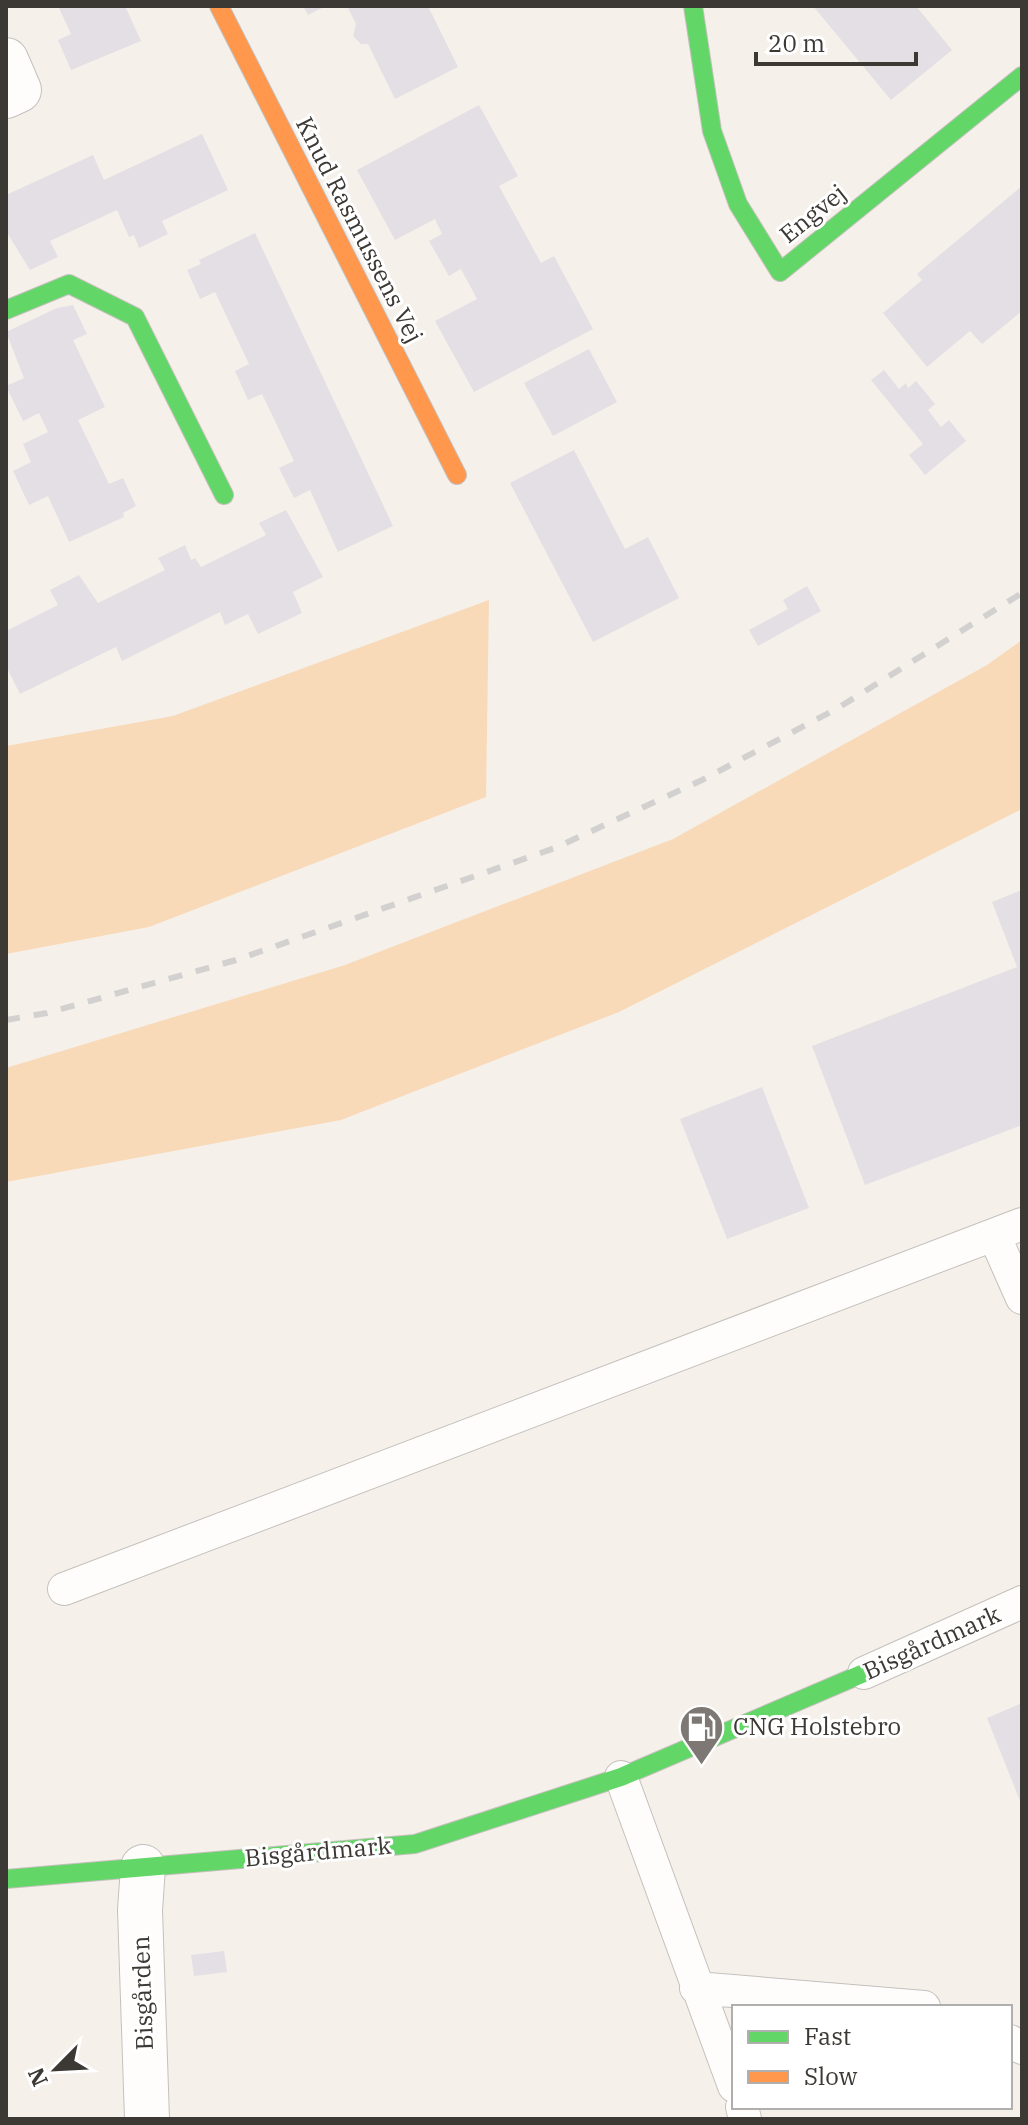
<svg xmlns="http://www.w3.org/2000/svg" width="1028" height="2125" font-family="'IBM Plex Serif',serif">
	<style>
		.green { fill: #f8dab9 }
		.building { fill: #e4dfe4 }
		.lines { fill: none; stroke-linecap: round; stroke-linejoin: round }
		.lane-casing { stroke: #c4c0bc; stroke-width: 34 }
		.street-casing { stroke: #c4c0bc; stroke-width: 46 }
		.fast-casing { stroke: #c4c0bc; stroke-width: 20 }
		.slow-casing { stroke: #c4c0bc; stroke-width: 20 }
		.lane { stroke: #fefdfc; stroke-width: 32 }
		.street { stroke: #fefdfc; stroke-width: 44 }
		.fast { stroke: #63d668; stroke-width: 18 }
		.slow { stroke: #ff974d; stroke-width: 18 }
		.rail { stroke: #d2d1d0; stroke-width: 6; stroke-dasharray: 14 14; stroke-linecap: butt }
		.labels { text-anchor: middle; stroke-width: 6; stroke-linejoin: round; paint-order: stroke }
		.street-label { font-size: 24px; fill: #3c3834; stroke: #fff }
		.poi-label { font-size: 24px; fill: #3c3834; stroke: #fff; text-anchor: start }
	</style>
	<rect width="100%" height="100%" fill="#f6f0ea"/>
	<path class="green" d="M 489,600 L 486,797 L 149,927 L 6,954 L 6,746 L 173,716 Z
		M 1022,640 L 1022,809 L 619,1012 L 341,1120 L 6,1182 L 6,1068 L 345,965 L 673,839 L 987,665 Z"/>
	<path class="building" d="M 58,6 L 125,6 L 141,41 L 71,70 L 58,40 L 71,34 Z
		M 303,6 L 326,6 L 308,15 Z
		M 347,6 L 428,6 L 458,67 L 395,99 L 368,44 L 361,44 L 353,36 L 356,24 Z
		M 813,6 L 916,6 L 952,50 L 891,100 Z
		M 479,105 L 518,176 L 499,186 L 541,263 L 554,256 L 593,329 L 474,392 L 435,321 L 477,299 L 461,269 L 449,276 L 429,241 L 442,234 L 435,219 L 395,240 L 357,170 Z
		M 202,134 L 228,190 L 162,221 L 168,234 L 139,248 L 134,235 L 129,237 L 117,210 L 50,241 L 58,257 L 30,270 L 6,231 L 6,195 L 93,155 L 104,180 Z
		M 1022,186 L 1022,311 L 982,344 L 970,331 L 927,367 L 883,313 L 922,280 L 917,274 Z
		M 255,233 L 393,526 L 338,552 L 310,490 L 294,498 L 279,468 L 294,461 L 262,394 L 248,400 L 235,371 L 249,364 L 215,292 L 200,299 L 187,270 L 201,264 L 199,260 Z
		M 73,305 L 87,334 L 73,340 L 105,407 L 78,420 L 109,484 L 123,478 L 136,506 L 123,513 L 124,517 L 69,542 L 48,496 L 29,505 L 13,471 L 31,462 L 23,444 L 48,432 L 39,413 L 23,421 L 6,386 L 24,378 L 6,332 L 57,308 Z
		M 589,349 L 617,402 L 553,436 L 524,383 Z
		M 884,370 L 899,389 L 906,383 L 908,388 L 916,381 L 935,404 L 928,410 L 941,427 L 949,420 L 966,441 L 925,475 L 909,455 L 923,444 L 871,380 Z
		M 574,450 L 625,549 L 648,537 L 679,598 L 593,642 L 510,483 Z
		M 286,510 L 323,577 L 293,592 L 302,613 L 258,634 L 248,614 L 225,625 L 220,612 L 122,661 L 116,647 L 20,694 L 6,666 L 6,631 L 58,605 L 50,590 L 79,575 L 98,603 L 165,570 L 158,558 L 185,545 L 191,560 L 195,558 L 201,567 L 266,535 L 259,523 Z
		M 807,586 L 821,611 L 758,646 L 749,630 L 788,609 L 783,600 Z
		M 1022,890 L 1022,1125 L 865,1185 L 812,1046 L 1017,967 L 992,902 Z
		M 762,1087 L 809,1208 L 727,1239 L 680,1119 Z
		M 1022,1703 L 1022,1806 L 987,1718 Z
		M 224,1951 L 227,1972 L 194,1976 L 191,1955 Z"/>
	<g class="lines">
		<defs>
			<path id="lane" d="M 994,1235 L 1022,1298
				M 64,1589 L 1022,1224
				M 864,1673 L 1022,1602
				M 621,1777 L 734,2086
				M 696,1988 L 924,2007
				M 1010,2041 L 1022,2048
				M 742,2107 L 745,2119"/>
			<path id="street" d="M 6,60 L 19,90 L 6,96
				M 143,1867 L 140,1910 L 147,2119"/>
			<path id="fast" d="M 693,6 L 712,131 L 738,204 L 780,272 L 1022,76
				M 6,310 L 69,284 L 135,317 L 224,495
				M 6,1879 L 415,1844 L 621,1777 L 864,1673"/>
			<path id="slow" d="M 219,6 L 457,475"/>
		</defs>
		<use href="#lane" class="lane-casing"/>
		<use href="#street" class="street-casing"/>
		<use href="#fast" class="fast-casing"/>
		<use href="#slow" class="slow-casing"/>
		<use href="#lane" class="lane"/>
		<use href="#street" class="street"/>
		<use href="#fast" class="fast"/>
		<use href="#slow" class="slow"/>
		<path class="rail" d="M 6,1020 L 47,1013 L 236,960 L 555,848 L 702,780 L 838,708 L 1022,593"/>
	</g>
	<defs>
		<symbol id="fuel-pin" viewBox="-11 -11 22 30"><path d="M0 17L-7.5 6A9.5 9.5 0 1 1 7.5 6Z" fill="#7d7874" stroke="#fff"/><path d="M-5.5-6h7V0h2V4h1.3V-2.5L3-4.5l.8-.8L6-3V5H2.5V1h-1V6h-7ZM-4.2-4.7v3.2H.2V-4.7Z" fill="#fff"/></symbol>
	</defs>
	<g fill-rule="evenodd">
		<use href="#fuel-pin" x="676" y="1702" width="51" height="69"/>
	</g>
	<g class="labels">
		<g class="street-label">
			<text transform="translate(813 214) rotate(-39)" y="8">Engvej</text>
			<text transform="translate(359 230) rotate(63)" y="8">Knud Rasmussens Vej</text>
			<text transform="translate(932 1643) rotate(-24)" y="8">Bisgårdmark</text>
			<text transform="translate(318 1852) rotate(-5)" y="8">Bisgårdmark</text>
			<text transform="translate(143 1993) rotate(-92)" y="8">Bisgården</text>
		</g>
		<g class="poi-label">
			<text x="733" y="1735">CNG Holstebro</text>
		</g>
	</g>
	<rect width="1028" height="2125" fill="none" stroke="#3c3834" stroke-width="16"/>
	<rect x="732" y="2005" width="280" height="104" fill="#ffffff" stroke="#b1afae" stroke-width="2"/>
	<rect x="748" y="2031" width="40" height="12" fill="#63d668" stroke="#b1afae" stroke-width="2"/>
	<text x="804" y="2045" font-size="24" fill="#3c3834">Fast</text>
	<rect x="748" y="2071" width="40" height="12" fill="#ff974d" stroke="#b1afae" stroke-width="2"/>
	<text x="804" y="2085" font-size="24" fill="#3c3834">Slow</text>
	<g transform="translate(56 2069) rotate(246)" stroke="#ffffff" stroke-width="6" paint-order="stroke">
	<path d="M0-6L14 30L0 20L-14 30Z" fill="#3c3834"/>
	<text y="-12" font-size="22" font-weight="bold" text-anchor="middle" fill="#3c3834">N</text>
	</g>
	<path d="M756 52v12h160v-12" fill="none" stroke="#3c3834" stroke-width="4"/>
	<text x="768" y="52" font-size="24" fill="#3c3834" stroke="#ffffff" stroke-width="6" paint-order="stroke">20 m</text>
</svg>
